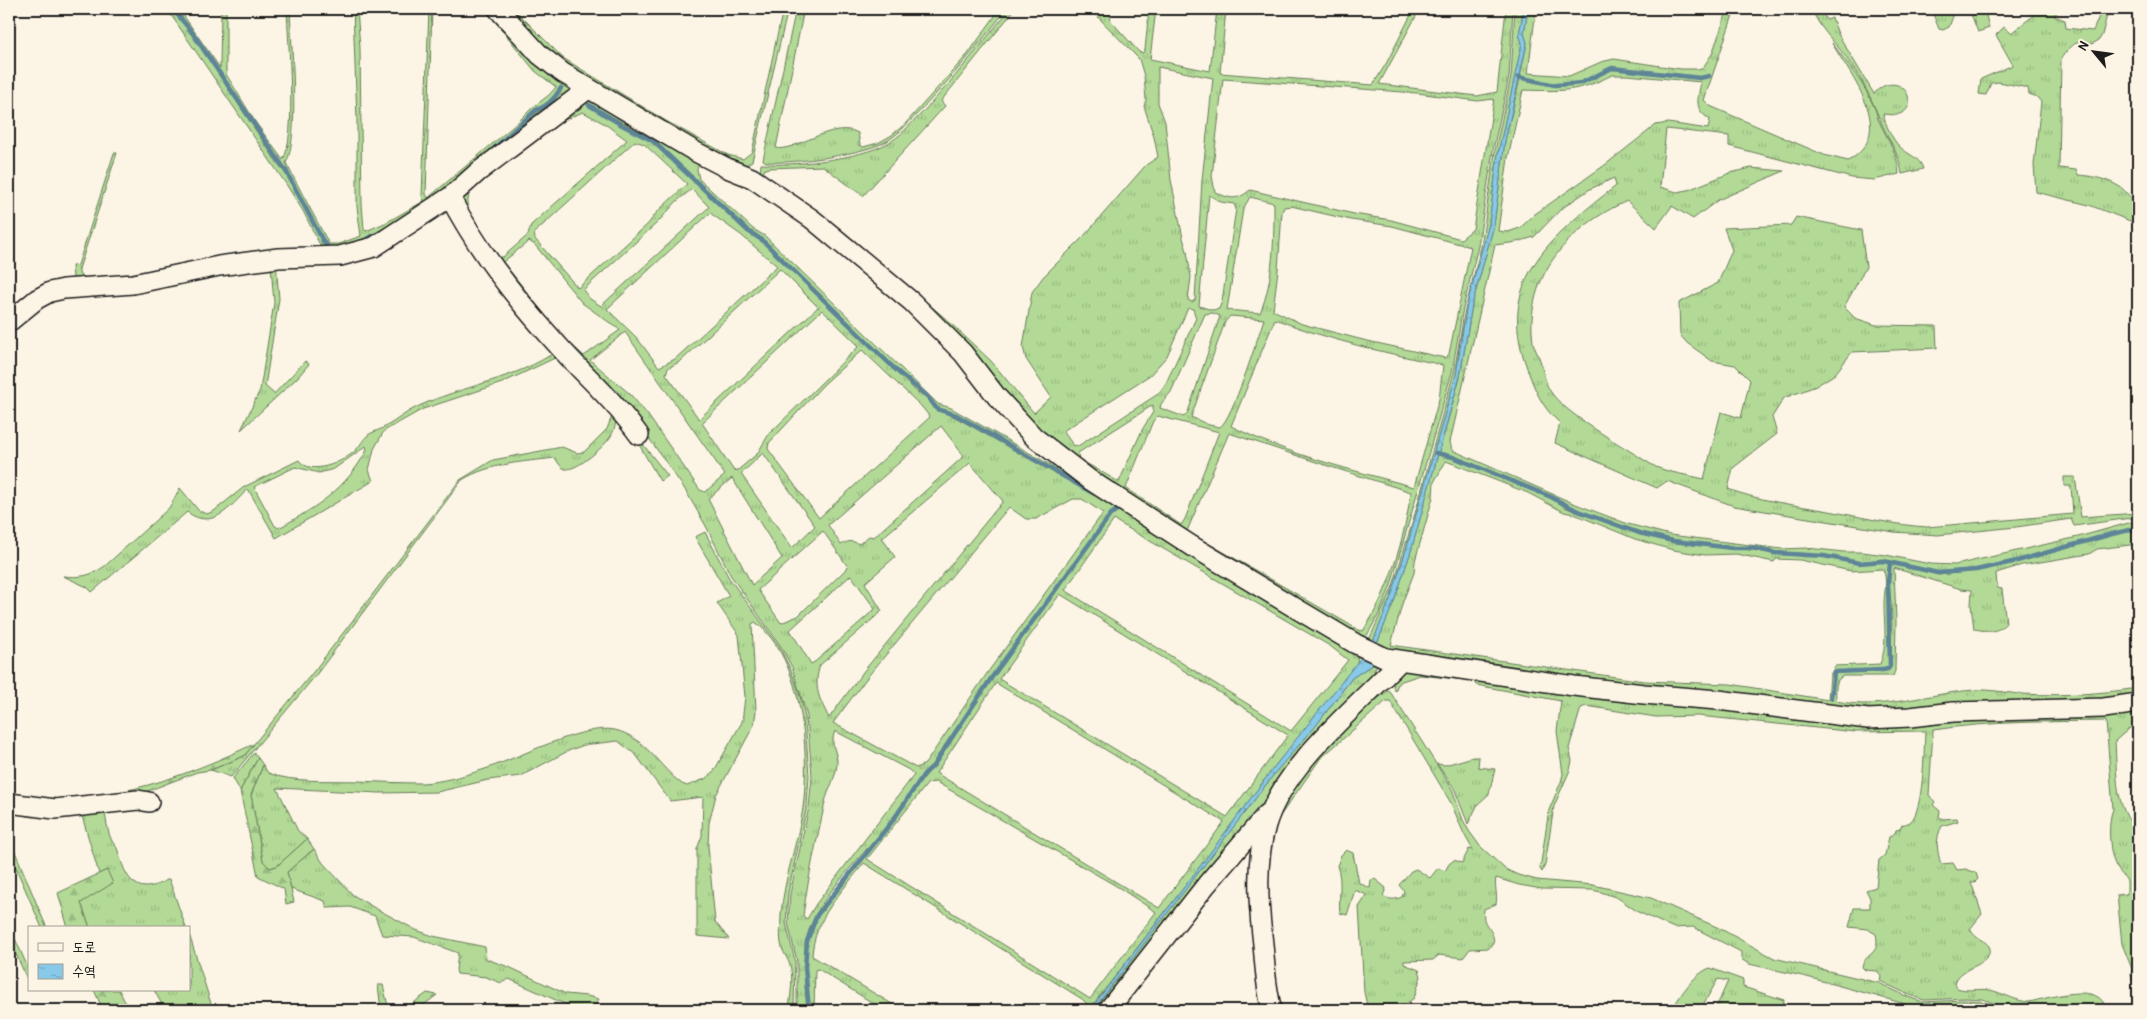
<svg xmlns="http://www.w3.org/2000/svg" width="2147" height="1019" font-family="'Patrick Hand','Poor Story',sans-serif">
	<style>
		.grass { fill: url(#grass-tufts); stroke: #677b59; fill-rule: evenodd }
		.forest { fill: url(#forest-firs); stroke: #677b59 }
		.water { fill: url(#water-ripples); stroke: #5d8497 }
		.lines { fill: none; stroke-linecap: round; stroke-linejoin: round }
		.stream { stroke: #5d8497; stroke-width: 4.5 }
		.minor-casing { stroke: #1c1c1c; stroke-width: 22 }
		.minor { stroke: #fcf5e5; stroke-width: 19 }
	</style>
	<defs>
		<pattern id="grass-tufts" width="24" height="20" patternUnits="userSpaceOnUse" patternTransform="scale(1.25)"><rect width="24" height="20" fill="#b2da96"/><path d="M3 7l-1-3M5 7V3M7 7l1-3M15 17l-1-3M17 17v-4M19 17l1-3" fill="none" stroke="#98ba81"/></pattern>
		<pattern id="forest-firs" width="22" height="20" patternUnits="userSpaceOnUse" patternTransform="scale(1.25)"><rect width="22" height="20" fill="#b2da96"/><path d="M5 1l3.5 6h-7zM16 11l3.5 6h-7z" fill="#98ba81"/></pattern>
		<pattern id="water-ripples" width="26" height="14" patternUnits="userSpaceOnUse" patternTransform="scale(1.25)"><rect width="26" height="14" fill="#88c9e9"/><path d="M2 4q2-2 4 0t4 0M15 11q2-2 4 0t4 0" fill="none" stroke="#75acc7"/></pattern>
	</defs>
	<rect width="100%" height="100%" fill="#fcf5e5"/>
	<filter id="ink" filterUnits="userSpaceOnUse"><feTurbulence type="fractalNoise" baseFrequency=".02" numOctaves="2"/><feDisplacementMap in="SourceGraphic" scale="10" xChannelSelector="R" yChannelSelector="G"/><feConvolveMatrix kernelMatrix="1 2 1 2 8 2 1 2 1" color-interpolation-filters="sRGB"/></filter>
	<g filter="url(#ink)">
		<path class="grass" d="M 167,9 L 172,9 L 190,31 L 272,155 L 294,186 L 322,241 L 327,250 L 332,252 L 354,247 L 409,218 L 433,202 L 533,117 C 536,112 538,112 542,109 C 551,105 557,96 561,88 L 560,88 C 554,97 547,106 536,109 L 432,201 L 408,216 L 353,244 L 333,250 L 328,248 L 323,240 L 287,170 L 192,30 L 175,9 L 179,9 L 220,68 L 221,9 L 226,9 L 226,74 L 256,123 L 283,160 C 297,135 288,41 287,9 L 290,9 C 291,42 300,137 286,163 L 329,244 L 338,244 L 361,236 L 357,207 L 357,120 L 353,9 L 357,9 L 360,48 L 362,204 L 364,229 L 366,231 L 387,222 L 424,201 L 422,196 L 429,9 L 432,9 L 426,194 L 428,198 L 517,123 L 532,108 L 549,95 L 556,87 L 535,71 L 485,9 L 491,9 L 523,44 L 568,83 L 574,91 L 519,133 L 445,196 L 373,242 L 359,248 L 337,254 L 293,255 L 249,259 L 135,280 L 78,284 L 73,278 L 72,266 L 78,265 L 114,153 L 117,153 L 79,269 L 79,273 L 82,278 L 115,278 L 251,255 L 290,251 L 323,251 L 303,211 L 286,184 Z
			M 507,9 L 514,9 L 563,58 L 666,121 L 728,155 L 743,159 L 752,152 L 783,9 L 788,9 L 752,161 L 745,166 L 733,163 L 562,64 Z
			M 796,9 L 804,9 L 776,148 C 794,153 833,119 858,133 L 860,145 L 863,147 L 878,143 L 892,135 L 905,124 L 968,54 L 1000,9 L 1007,9 C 979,44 951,79 920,111 C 910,121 901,132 889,140 C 866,154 794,164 766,162 L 763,160 Z
			M 1010,9 L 1015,9 L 941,101 L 945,106 L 863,196 L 823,166 L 769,168 L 764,170 L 764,174 L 837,226 L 945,318 L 991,361 L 1034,413 L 1051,397 L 1026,359 L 1023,347 L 1032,292 L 1043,277 L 1084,236 L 1146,165 L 1158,157 L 1154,137 L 1144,106 L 1146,100 L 1144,76 L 1139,59 L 1090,9 L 1112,9 L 1110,15 L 1111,21 L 1139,52 L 1143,53 L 1145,50 L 1149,9 L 1156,9 L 1150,59 L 1210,71 L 1217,9 L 1226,9 L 1220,73 L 1373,85 L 1387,62 L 1414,9 L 1420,9 L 1379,84 L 1477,96 L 1497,92 L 1506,9 L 1513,9 L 1509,77 L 1493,150 L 1478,246 L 1462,313 L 1452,372 L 1390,588 L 1380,612 L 1365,639 L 1097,479 L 1024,417 L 760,174 L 761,164 C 794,166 859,159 888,143 C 900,137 909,125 919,116 C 952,82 980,45 1010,9 ZM 1158,67 L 1213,78 L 1202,180 L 1195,300 L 1192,302 L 1188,300 L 1191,277 L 1187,251 L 1183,238 L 1171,180 L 1165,122 L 1158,103 ZM 1223,79 L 1417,93 L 1478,101 L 1494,99 L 1473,229 L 1461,239 L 1391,220 L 1354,214 L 1250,190 C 1237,201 1230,199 1215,192 L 1212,176 ZM 1209,195 L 1221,202 L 1234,204 L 1236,209 L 1222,301 L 1219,309 L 1212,310 L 1199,306 ZM 1250,197 L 1274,203 C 1274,238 1274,280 1260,313 L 1227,310 L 1243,209 ZM 1291,206 L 1351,220 L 1392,226 L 1471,247 L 1449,354 L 1445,358 L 1363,340 L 1302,324 L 1273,310 L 1278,270 L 1282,212 L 1284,207 ZM 1188,308 L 1193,309 L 1196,318 L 1166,383 L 1158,394 L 1078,446 L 1073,445 L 1063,431 L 1150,375 L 1167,356 ZM 1213,313 L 1220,316 L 1188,412 L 1184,417 L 1160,408 L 1161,404 L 1171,392 L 1205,314 ZM 1230,316 L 1264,319 C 1258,337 1232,420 1220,427 L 1209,425 L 1191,417 L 1225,322 ZM 1275,319 C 1328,340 1386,353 1443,365 L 1439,399 L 1414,487 C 1353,470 1288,455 1231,426 ZM 1153,405 L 1153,412 L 1142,430 L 1119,482 L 1079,459 L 1078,453 ZM 1158,416 L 1219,432 L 1185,519 L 1181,525 L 1126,488 L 1153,421 ZM 1229,433 L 1325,465 L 1411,492 C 1405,536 1389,593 1363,631 L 1359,630 L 1187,531 Z
			M 1515,9 L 1524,9 L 1519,34 L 1522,43 L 1498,154 L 1489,224 L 1460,340 L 1456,375 L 1406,550 L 1391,597 L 1374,639 L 1378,641 L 1395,599 L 1411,551 L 1438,454 L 1453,458 L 1550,498 L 1569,509 L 1639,534 L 1674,543 L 1752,550 L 1775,554 L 1824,557 L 1859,564 L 1873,562 L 1889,563 L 1887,583 L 1889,665 L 1887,668 L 1882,669 L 1833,671 L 1830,700 L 1832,700 L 1835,673 L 1883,671 L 1888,670 L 1891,666 L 1892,614 L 1889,583 L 1891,563 L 1938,575 L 1976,571 L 2017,562 L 2112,535 L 2138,530 L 2138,544 L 2097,549 L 2089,554 L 2022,565 L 1996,573 L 1997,588 L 2002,589 L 2006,623 C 1997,634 1987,631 1974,629 L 1971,605 L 1972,590 L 1961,589 L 1894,568 L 1896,621 L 1895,671 L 1893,676 L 1843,676 C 1834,680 1836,692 1836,701 C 1883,711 1928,693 1975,690 C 1990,689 2006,693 2021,694 C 2061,696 2098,694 2138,688 L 2138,695 L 2118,698 L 1870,711 L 1624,685 L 1395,651 L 1368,642 L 1392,589 L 1414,517 L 1454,372 L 1464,314 L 1481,247 L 1495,151 L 1511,77 ZM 1446,461 L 1528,493 L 1564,512 L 1574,514 L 1635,539 L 1673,550 L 1705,555 L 1736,554 L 1774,562 L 1776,559 L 1800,560 L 1851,571 L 1883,569 C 1888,581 1884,592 1884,604 C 1884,624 1888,645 1880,664 L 1835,666 L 1830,675 L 1828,700 L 1730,684 L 1644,681 L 1391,645 L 1403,601 L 1414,573 L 1415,561 L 1433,497 L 1434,482 Z
			M 1528,9 L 1536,9 L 1528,73 L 1569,76 L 1601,62 L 1614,59 L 1681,69 L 1702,69 L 1712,54 L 1728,9 L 1742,9 L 1734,12 L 1704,100 L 1710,106 L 1824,155 L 1848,161 C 1899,132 1850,76 1832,43 C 1848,63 1865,85 1875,109 C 1877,113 1877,119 1880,123 C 1888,140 1898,154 1899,174 L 1874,180 L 1852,178 L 1729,146 L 1729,136 L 1666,129 L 1660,187 L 1677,192 L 1688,190 L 1730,173 L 1751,168 L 1784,171 L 1718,200 L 1693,219 L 1672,206 L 1656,228 L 1627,201 C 1570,226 1524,276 1533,342 C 1534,348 1538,354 1540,360 C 1544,372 1544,384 1553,395 C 1568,414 1612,440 1633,453 C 1640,457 1648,463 1656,467 C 1670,473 1688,475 1704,479 L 1721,412 L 1741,418 L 1750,380 L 1735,365 L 1712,361 L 1687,343 L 1680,335 L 1679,303 L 1718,283 L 1732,250 L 1724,228 L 1791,225 L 1796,217 L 1861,230 L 1866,267 L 1844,307 L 1855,318 L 1876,325 L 1936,326 L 1937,348 L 1852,352 L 1835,374 L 1816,386 L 1784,398 L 1772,417 L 1777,434 L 1733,468 L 1728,489 C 1760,501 1795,505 1829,511 C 1862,517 1894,525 1927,527 L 2073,514 L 2071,486 L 2064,486 L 2064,477 L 2075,477 L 2081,517 L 2138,513 L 2138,517 L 2074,526 L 2071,519 L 2016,527 L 1938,535 L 1894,532 L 1734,506 L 1667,481 L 1657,488 L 1555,443 L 1560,423 C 1541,407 1534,388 1526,365 C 1495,279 1555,233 1616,186 L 1614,178 L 1590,189 L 1561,209 L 1534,237 L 1517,242 L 1495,245 L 1450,442 L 1452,450 L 1573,503 L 1628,524 L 1670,535 L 1782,549 L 1807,548 L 1844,552 L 1862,552 L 1886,555 L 1930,564 L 1955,565 L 2078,537 L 2132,522 L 2138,520 L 2138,527 L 2111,533 L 2017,560 L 1976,569 L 1938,572 L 1883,559 L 1859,562 L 1824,555 L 1776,552 L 1753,547 L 1732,547 L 1675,541 L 1640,532 L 1578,510 L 1552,496 L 1454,456 L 1439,452 L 1460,377 L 1472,305 L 1494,225 L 1505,141 L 1520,79 L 1555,86 L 1571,85 L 1581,84 L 1612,69 L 1700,79 L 1709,76 L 1700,78 L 1611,68 L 1580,82 L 1571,84 L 1555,84 L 1520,77 L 1527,43 L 1524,33 ZM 1612,75 L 1627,75 L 1701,82 C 1698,98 1693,110 1710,119 L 1708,129 L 1668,123 L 1656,125 L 1605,165 L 1535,214 L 1520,228 L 1508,232 L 1498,231 L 1508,158 L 1523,90 C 1561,91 1577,93 1612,75 Z
			M 1812,9 L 1819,9 L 1827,20 L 1832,18 L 1838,34 L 1874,94 C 1886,78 1909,82 1909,103 C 1907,117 1893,115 1883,114 C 1886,125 1891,138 1900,147 C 1908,155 1920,157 1923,169 L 1902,174 C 1899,153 1888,139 1880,120 C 1871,97 1860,76 1845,56 C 1834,41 1818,27 1812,9 Z
			M 1931,9 L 1951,9 L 1952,19 L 1949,27 L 1943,30 L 1939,29 Z
			M 1969,9 L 1988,9 L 1985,11 L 1989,28 L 1978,32 Z
			M 2027,9 L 2060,9 L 2054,16 L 2065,20 L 2066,28 L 2093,31 L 2102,9 L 2119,9 L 2119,14 L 2107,15 L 2102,35 L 2099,40 L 2092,44 C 2089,44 2087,42 2084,41 C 2077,39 2064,53 2061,59 L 2059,168 L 2076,170 L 2078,175 C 2093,176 2107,179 2120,187 C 2127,191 2130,200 2138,202 L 2138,224 L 2089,205 L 2036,192 L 2034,165 L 2041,102 L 2037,97 L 2029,94 L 2028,88 L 1999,82 L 1991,83 L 1986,95 L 1979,94 L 1981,79 L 2013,65 L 1996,35 L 2004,27 L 2011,33 L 2033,16 Z
			M 581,100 L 590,100 L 646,128 L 688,154 L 747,182 L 808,221 L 911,307 L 961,358 L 998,406 L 1028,439 L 1067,471 L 1273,601 L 1369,655 L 1377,664 L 1370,682 L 1307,748 L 1269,803 L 1101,1010 L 1093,1010 L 1278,769 L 1315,727 L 1352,678 L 1373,664 L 1363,655 L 1361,656 L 1350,648 L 1274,603 L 1120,507 L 957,415 L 938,408 L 927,395 L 918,389 L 762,240 L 749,230 L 654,140 L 589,104 L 605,117 L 652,142 L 747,232 L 761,241 L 916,391 L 926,397 L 937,410 L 955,417 L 1118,509 L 1110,514 L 991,677 L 932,765 C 916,780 905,802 891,820 C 868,851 820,895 809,930 C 801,956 805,984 807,1010 L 797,1010 L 797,961 L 788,923 L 790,894 L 809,807 L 812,776 L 807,716 L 792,667 L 780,645 L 731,576 L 706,526 L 684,488 L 634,417 L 558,341 L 531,308 L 470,228 C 465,217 460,207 464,195 C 473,167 555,120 581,100 ZM 583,112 L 605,124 L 627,140 L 531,225 L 528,235 L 503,257 L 498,257 C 483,237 461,218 470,191 C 499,159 543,127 583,112 ZM 635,141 L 644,144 L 687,184 L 658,211 L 648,224 L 578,288 L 535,239 L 534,233 ZM 699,162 L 751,187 L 792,213 L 855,263 L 907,309 L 944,345 L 999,411 L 1024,436 L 1062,469 L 1061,471 L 951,408 L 938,404 L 765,236 L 753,229 L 699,179 L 697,169 ZM 692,189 L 709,207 L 601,306 L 590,299 L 583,290 L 658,222 L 677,201 ZM 710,213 L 741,235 L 777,266 L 675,359 L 659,367 L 636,337 L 607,309 ZM 529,241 L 535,245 L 582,303 L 620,330 L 584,356 L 561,335 L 503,262 ZM 780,269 L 818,307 L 699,419 L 666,374 L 668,368 L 681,361 ZM 822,310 L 859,346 L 769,434 L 757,454 L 738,470 L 734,471 L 702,423 ZM 625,332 L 725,475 L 705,492 L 700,490 L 647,414 L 630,394 L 590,360 ZM 862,350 L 921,406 L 930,417 L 819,518 L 768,449 L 769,443 L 824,384 ZM 941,426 L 964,456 L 874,537 L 869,536 L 859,544 C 852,540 848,541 841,545 L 828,525 ZM 763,453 L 815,526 L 792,548 L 741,474 ZM 970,463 L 1003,501 L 863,672 L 829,718 C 819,698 813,687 820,665 L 882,611 L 865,583 L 895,557 L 882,538 ZM 732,478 L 782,558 L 752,585 L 708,499 ZM 1073,499 L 1082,499 L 1103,513 L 988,672 L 925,764 L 916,768 L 833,723 L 869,675 L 1009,507 L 1026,519 L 1036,519 ZM 823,531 L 848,567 L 798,616 L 781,623 L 758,590 ZM 851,575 L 875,609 L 816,661 L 811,664 L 790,630 ZM 835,731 L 909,770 L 914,775 L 816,904 L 807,919 L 803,916 C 808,877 817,840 825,802 C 828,790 836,777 837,765 C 838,751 829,746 835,731 Z
			M 276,262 L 279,299 L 265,386 L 274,394 L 305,361 L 309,364 L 297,378 L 241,430 L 260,390 L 274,303 L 271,266 L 56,299 L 42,305 L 10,331 L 9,336 L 9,325 L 34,303 Z
			M 558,350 C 574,366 607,392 615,414 C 617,421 615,429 611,436 C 605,446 577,471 565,469 C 560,467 558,462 555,458 C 523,462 490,463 462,480 L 316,675 L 231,777 L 211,770 L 244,756 L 314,671 L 460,480 L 493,460 L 562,447 L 577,453 L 584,452 L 607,429 L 612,416 L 611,411 L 557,357 L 502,383 L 423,409 L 384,431 L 374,449 L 369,470 L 373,481 L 276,538 L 248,489 C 230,507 213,531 187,512 L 92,592 L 87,587 L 63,576 C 80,578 91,576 105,566 L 169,508 L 180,488 L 199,511 L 207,514 L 214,511 L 244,487 L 299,460 C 310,477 344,462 356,450 C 360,446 363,439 368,435 C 372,432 380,430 385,427 C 396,421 406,412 417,407 C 463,385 516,380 558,350 ZM 366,446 L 367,450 C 345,490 318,506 279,528 L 275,526 L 254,487 L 295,467 L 319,473 L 334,469 Z
			M 634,436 L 637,437 L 668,476 L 660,481 Z
			M 1120,510 L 1272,605 L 1348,649 L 1358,657 L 1356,667 L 1278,762 L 1192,877 L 1089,1010 L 1082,1010 L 1087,1004 L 1082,999 L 864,863 C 842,892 814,918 812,956 L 902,1010 L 884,1010 L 818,969 L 815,970 L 814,1010 L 810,1010 C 808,987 803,961 809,938 C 822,894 866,857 893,821 C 907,803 918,782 934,767 L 993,678 L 1112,515 ZM 1114,520 L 1330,646 L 1348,660 L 1291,731 L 1065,590 ZM 1060,594 L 1288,735 L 1227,817 L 999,679 ZM 996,683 L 1224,822 L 1159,908 L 936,773 ZM 936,782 L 1118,887 L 1156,912 L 1090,999 L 867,859 L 928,783 Z
			M 705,532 L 729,578 L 779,646 L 790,668 L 799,692 L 805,717 L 809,776 L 807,806 L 788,893 L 786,923 L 795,961 L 794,1010 L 789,1010 C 790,996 794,979 790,965 C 788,959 784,954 782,948 C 779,937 781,924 781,914 C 784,880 796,847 802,814 C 811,758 804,659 755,622 L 752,624 L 756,711 L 754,725 L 716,795 L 709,823 L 708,846 L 715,922 L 729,939 L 697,936 L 697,849 L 702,836 L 703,797 L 670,801 L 636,755 L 618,741 L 584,745 L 568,751 L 521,776 L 488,780 L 437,792 L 380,793 L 277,788 L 298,831 L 307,839 L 277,866 L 270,868 L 263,861 L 251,795 L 263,765 L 268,773 C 292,783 331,780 358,781 C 379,782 401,783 422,783 C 442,782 463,776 482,770 C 514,760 584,723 615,730 C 645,737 659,767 682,784 L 687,786 L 705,779 L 714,771 L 742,722 L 745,697 L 739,635 L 717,603 L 729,596 L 695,537 Z
			M 1413,670 L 1921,721 L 2138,708 L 2138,721 L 2115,741 C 2117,773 2114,808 2138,831 L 2138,998 L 2131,974 L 2132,969 L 2122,944 L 2117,895 L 2127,894 L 2127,881 C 2124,876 2120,873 2117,868 C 2109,856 2107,823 2113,809 L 2106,721 C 2048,722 1991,721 1933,730 L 1929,795 L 1935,802 L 1933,805 L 1940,811 L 1939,817 L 1943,819 L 1957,818 L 1958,821 L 1942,826 C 1935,838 1937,852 1941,864 L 1953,863 L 1957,870 L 1966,869 L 1976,873 L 1978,879 L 1975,882 L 1971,882 L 1982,914 L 1970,929 C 1978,943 1984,937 1990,948 C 1989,969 1961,964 1955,983 L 1957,988 C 1968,992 1979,988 1990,990 C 2003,993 2015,1001 2029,1002 C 2049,998 2102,980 2106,1010 L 2013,1010 L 1982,999 L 1966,998 L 1924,1000 L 1909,995 L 1880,981 L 1881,975 L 1877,971 L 1865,970 L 1862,967 C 1865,952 1881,956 1876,934 L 1867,929 L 1849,927 L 1854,908 L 1870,908 L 1870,898 L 1866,890 L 1876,887 L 1879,860 L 1885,855 L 1889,837 L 1895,833 L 1896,830 L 1900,829 L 1902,825 C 1905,824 1908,823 1910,822 C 1924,811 1924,749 1925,731 L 1856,732 L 1698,716 L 1656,717 L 1586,706 L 1581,708 L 1569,748 L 1572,761 L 1570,770 L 1554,806 L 1545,865 L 1542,872 L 1540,869 L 1549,810 L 1561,782 L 1563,774 L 1557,731 L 1561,701 L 1476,685 L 1474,681 L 1420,675 L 1399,682 L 1395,691 L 1393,687 C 1395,675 1402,671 1413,670 Z
			M 1389,690 L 1452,789 L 1463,820 L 1469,831 L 1480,846 L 1505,869 L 1518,875 L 1537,880 L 1593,885 L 1651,898 L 1719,928 L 1774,958 L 1879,983 L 1908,997 L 1923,1002 L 1966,1000 L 1981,1001 L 2008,1010 L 1983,1010 L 1975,1007 L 1927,1010 L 1807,977 L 1749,964 L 1741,959 L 1741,952 L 1693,927 L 1674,928 L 1638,912 L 1618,898 L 1601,892 L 1592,890 L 1542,889 L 1519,885 L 1496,878 C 1494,886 1498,895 1496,904 L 1484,909 C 1481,927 1492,925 1494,941 L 1489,948 L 1470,949 L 1463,958 L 1439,955 L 1433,960 L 1404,961 L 1404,964 L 1419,970 L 1421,976 L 1414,998 L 1404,1005 L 1389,1010 L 1368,1010 L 1364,992 L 1359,907 L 1367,895 L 1355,890 L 1347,915 L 1340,913 C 1338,897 1343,881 1337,866 L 1341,855 L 1346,850 L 1353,853 L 1359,883 L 1370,888 L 1371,880 L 1375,879 L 1386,888 L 1383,896 C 1389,900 1395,900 1402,897 L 1404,891 L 1399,885 L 1411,871 L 1416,869 L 1430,878 L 1438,868 L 1445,871 L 1449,864 L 1454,860 L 1462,863 L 1469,849 L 1473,850 L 1464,834 L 1451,803 L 1390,701 L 1386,701 L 1320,759 L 1271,829 L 1301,772 L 1353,717 Z
			M 254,753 L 258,758 L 240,791 L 233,778 Z
			M 1473,757 L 1479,757 L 1478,767 L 1495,769 L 1489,794 L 1478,804 L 1468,824 L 1454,788 L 1437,764 L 1445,765 Z
			M 9,806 L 104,807 C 106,818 107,831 112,841 C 114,845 117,846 118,851 C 121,861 126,879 136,884 C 146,891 159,884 169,879 L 186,928 L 90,928 L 81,903 L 107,870 L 99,874 L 82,816 L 9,814 Z
			M 9,837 L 43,919 L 47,928 L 42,928 L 9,852 Z
			M 314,849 L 323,863 L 353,895 L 373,907 L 416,930 L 433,936 L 485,947 L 486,959 L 509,967 L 566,994 L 587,996 L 599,999 L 596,1004 L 604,1010 L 578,1010 L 509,979 L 501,983 L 486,977 L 457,974 L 456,970 L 458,953 L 414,937 L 382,935 L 375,916 L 350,907 L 327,908 L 325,901 L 291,889 L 287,872 Z
			M 9,925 L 29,970 L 29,983 L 9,939 Z
			M 189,934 L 213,1010 L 165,1010 L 154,990 L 189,990 Z
			M 1710,968 L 1743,980 L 1743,987 L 1784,1000 L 1782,1010 L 1715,1010 L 1728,981 L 1718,979 L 1700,1010 L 1672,1010 C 1680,995 1694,974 1710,968 Z
			M 378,985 L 383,985 L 389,1010 L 381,1010 Z
			M 427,993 L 437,995 L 417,1010 L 404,1010 Z"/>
		<path class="forest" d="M 254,744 L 244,756 L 211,770 L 197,772 L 145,792 L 123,796 L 53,803 L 58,798 C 128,798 192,773 254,744 Z
			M 258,758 L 263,765 L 251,795 L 263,861 L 270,868 L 277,866 L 307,839 L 314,849 L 287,872 L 294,902 L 286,904 L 284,889 L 258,876 L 240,791 Z
			M 107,870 L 113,883 L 81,903 L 90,928 L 68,928 L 58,893 Z
			M 94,990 L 119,990 L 129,1010 L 103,1010 Z"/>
		<path class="water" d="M 1524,9 L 1528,9 L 1524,33 L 1527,43 L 1505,141 L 1494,225 L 1472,305 L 1460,376 L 1411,551 L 1395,599 L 1378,641 L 1376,642 L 1374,639 L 1391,597 L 1406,550 L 1456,375 L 1467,304 L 1489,224 L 1498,154 L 1522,43 L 1519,34 Z
			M 1363,655 L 1373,664 L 1352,678 L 1315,727 L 1278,769 L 1093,1010 L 1090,1010 L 1192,877 L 1278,762 Z"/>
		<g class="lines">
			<path class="stream" d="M 173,9 L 191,31 L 286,171 L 323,241 L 330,250
				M 1518,77 L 1555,85 L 1571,84 L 1581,83 L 1612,68 L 1700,78 L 1709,76
				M 589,105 L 622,125 L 653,141 L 748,231 L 762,240 L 898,372 L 927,396 L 937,409 L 956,415 L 1093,493
				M 491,151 L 536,110 C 548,107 555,98 561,88
				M 361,242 L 381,232
				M 1436,453 L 1453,457 L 1551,497 L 1578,511 L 1639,533 L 1674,541 L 1732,548 L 1753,548 L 1775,553 L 1824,556 L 1859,563 L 1883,561 L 1938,573 L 1976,570 L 2017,561 L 2112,534 L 2138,528
				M 1831,698 L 1834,672 L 1883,670 L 1888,669 L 1890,666 L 1888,583 L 1890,562
				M 809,1010 L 805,967 L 807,941 L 817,915 L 894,819 L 924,774 L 933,766 L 992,677 L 1111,514 L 1120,508"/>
			<defs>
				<path id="minor" d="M 498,9 L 540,55 L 563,73 L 696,152 L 727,168 L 752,178 L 812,219 L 912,302 L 963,353 L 997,397 L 1034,437 L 1090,480 L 1192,546 L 1292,606 L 1356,644 L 1386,658 L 1574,686 L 1644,694 L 1718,700 L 1868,719 L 1910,717 L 1953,712 L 2104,708 L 2138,703
					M 450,197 C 477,249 515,298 555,342 C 583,374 615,401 639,435
					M 9,322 L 37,299 L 50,292 L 64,289 L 133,284 L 219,266 L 278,258 L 340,256 L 374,247 L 450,197 L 478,172 L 588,89
					M 9,803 L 55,809 L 138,800 L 149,802
					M 1108,1010 L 1207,884 L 1267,814
					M 1272,1010 C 1265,986 1265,960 1262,935 C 1258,899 1256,860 1266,825 C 1284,764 1357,707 1400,661"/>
			</defs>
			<use href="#minor" class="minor-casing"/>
			<use href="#minor" class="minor"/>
		</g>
	</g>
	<rect width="2147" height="1019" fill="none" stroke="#fcf5e5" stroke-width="30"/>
	<rect x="15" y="15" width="2117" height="989" fill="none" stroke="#1c1c1c" stroke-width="2" filter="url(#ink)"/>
	<rect x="28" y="926" width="162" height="65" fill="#fcf5e5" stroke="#a29e95"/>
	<rect x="38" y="943" width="25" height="8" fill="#fcf5e5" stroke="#a29e95"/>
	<text x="72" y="952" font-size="15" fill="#1c1c1c">도로</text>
	<rect x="38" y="964" width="25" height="15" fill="url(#water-ripples)" stroke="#a29e95"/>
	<text x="72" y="976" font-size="15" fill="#1c1c1c">수역</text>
	<g transform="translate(2094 52) rotate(299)" stroke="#fcf5e5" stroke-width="4" paint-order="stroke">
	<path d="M0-4L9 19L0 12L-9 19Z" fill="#1c1c1c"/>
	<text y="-8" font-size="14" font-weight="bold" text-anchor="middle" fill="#1c1c1c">N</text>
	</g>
</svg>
